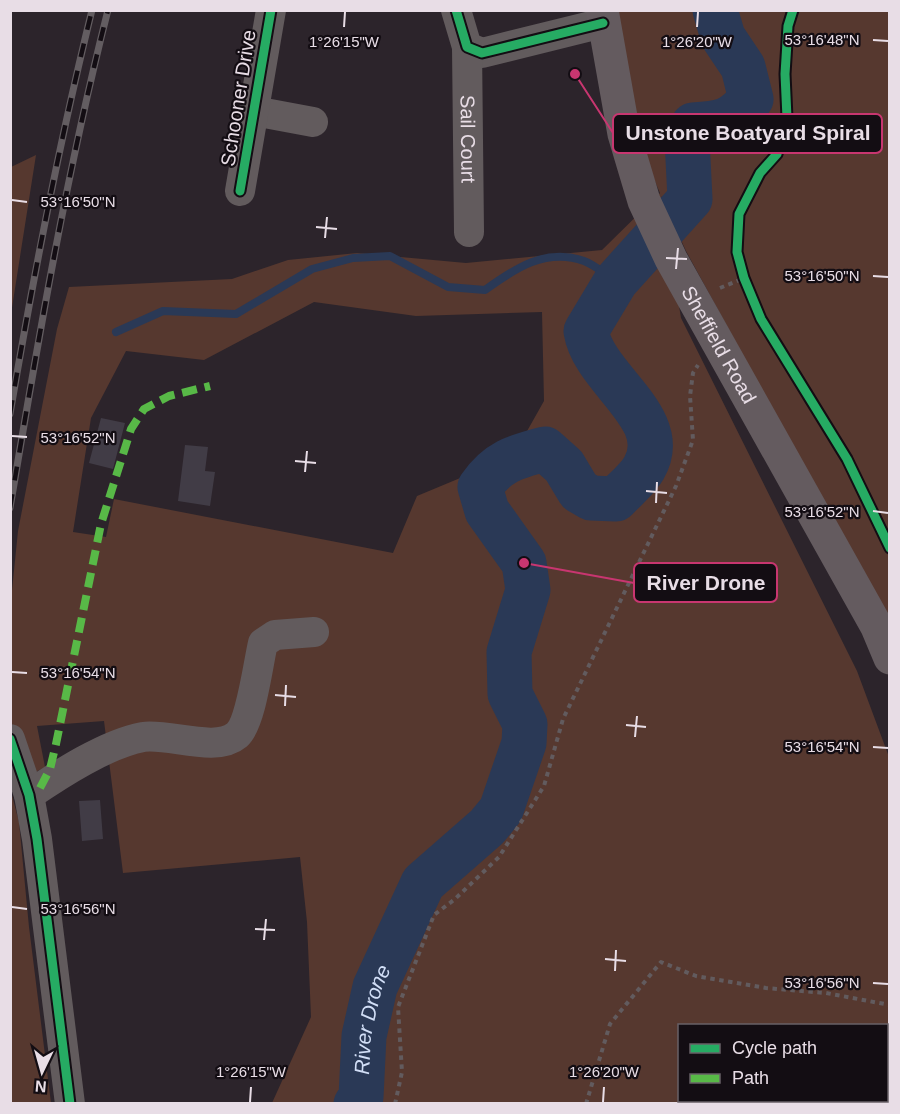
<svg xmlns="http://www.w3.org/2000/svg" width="900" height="1114" font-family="Helvetica,sans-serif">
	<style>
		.green { fill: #56382f; fill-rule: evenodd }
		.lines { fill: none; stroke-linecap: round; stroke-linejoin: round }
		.stream { stroke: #2a3956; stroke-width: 8 }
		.river { stroke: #2a3956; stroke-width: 45 }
		.building { fill: #413c46 }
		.path { stroke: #625b5e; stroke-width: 4; stroke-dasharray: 4.5 4.5; stroke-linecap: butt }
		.minor { stroke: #625b5d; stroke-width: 30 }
		.major { stroke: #645b5f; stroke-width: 33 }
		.rail-casing { stroke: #635d61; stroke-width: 7 }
		.rail { stroke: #130d13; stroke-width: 4.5; stroke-dasharray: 14; stroke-linecap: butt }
		.quiet { stroke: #58b947; stroke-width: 8; stroke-dasharray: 15 8; stroke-linecap: butt }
		.cycleway-casing { stroke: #130d13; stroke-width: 13 }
		.cycleway { stroke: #26ab63; stroke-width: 9 }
		.ticks { fill: none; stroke: #e8dde6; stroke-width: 2 }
		.labels { text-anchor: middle; stroke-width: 4.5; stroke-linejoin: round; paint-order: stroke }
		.street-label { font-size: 20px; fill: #e8dde6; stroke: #130d13 }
		.water-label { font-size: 21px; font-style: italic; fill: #d1def6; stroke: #130d13 }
		.ticks-label { font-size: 15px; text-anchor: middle; fill: #e8dde6; stroke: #130d13; stroke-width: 4.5; stroke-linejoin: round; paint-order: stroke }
		.leader { fill: none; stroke: #c83670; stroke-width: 2 }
		.callout-dot { fill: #c83670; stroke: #130d13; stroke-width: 2 }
		.callout { fill: #130d13; stroke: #c83670; stroke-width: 2 }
		.callout-label { font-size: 21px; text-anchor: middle; font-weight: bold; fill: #e8dde6 }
	</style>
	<rect width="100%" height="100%" fill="#2c242b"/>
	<path class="green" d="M 615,11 L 889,11 L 889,624 L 686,251 L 661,196 L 681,318 L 857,671 L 889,757 L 889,1057 L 887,1057 L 886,1026 L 680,1026 L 680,1100 L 801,1100 L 801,1103 L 272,1103 L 311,1017 L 307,922 L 300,857 L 123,873 L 104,721 L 37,726 L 45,767 L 30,775 L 11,721 L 10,610 L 18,531 L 57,329 L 69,287 L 232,279 L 288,260 L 357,253 L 466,263 L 602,250 L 660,193 L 633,131 ZM 314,302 L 416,316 L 542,312 L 544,401 L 513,456 L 417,496 L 393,553 L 114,499 L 106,537 L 73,532 L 91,418 L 126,351 L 204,360 Z
		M 36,155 L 11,314 L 11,167 Z
		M 10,788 L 19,822 L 29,927 L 51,1103 L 11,1103 Z"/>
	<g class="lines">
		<path class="stream" d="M 116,332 L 163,311 L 236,314 L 312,269 L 353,258 L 390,256 L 448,287 L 485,290 C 514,269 546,247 584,261 C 595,265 606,275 616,281"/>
		<path class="river" id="s1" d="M 356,1104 L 361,1097 L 364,1036 L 375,987 L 423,883 L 487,827 L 501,810 L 524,743 L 525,724 L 510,694 L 509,652 L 528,590 L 524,563 L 487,511 L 480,487 C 498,461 515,457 545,449 L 564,466 L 579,491 L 591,498 L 616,499 C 625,489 638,479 644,468 C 673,418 594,380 586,331 L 616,281 L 690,199 L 687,139 L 693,125 C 723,123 731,122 751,99 L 743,67 L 723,37 L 715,10"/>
	</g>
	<path class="building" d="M 101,418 L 125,423 L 113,469 L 89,463 Z
		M 185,445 L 208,447 L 205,471 L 215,472 L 210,506 L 178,501 Z
		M 100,800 L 103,839 L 82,841 L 79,801 Z"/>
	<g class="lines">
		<path class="path" d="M 720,288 L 744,278
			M 395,1104 L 402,1072 L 398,1007 L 434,915 L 455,899 L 499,857 L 544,786 L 563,719 L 676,486 L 693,440 L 690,396 L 693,373 L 698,365
			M 586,1104 L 610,1024 L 661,962 L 696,976 L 766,988 L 826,993 L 890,1005"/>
		<g class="minor">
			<path d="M 456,10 L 467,47 L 482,53 L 603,23"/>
			<path id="s2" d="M 467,47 L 469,232"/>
			<path d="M 254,111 L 313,122"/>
			<path d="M 240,191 L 271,10"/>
			<path d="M 10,739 L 29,795 L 37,839 L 70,1104"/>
			<path d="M 29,795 C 60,774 106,744 143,737 C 169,733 216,753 237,735 C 251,723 258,664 263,643 L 275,635 L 314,632"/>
		</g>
		<path class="major" id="s3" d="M 602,10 L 624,134 L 644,201 L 671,259 L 877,627 L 890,658"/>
		<defs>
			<path id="rail" d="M 10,414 C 33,278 59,144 92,10
				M 10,508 C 38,341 66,175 108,10"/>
		</defs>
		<use href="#rail" class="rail-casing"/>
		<use href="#rail" class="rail"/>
		<path class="quiet" d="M 40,788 L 50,769 L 56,744 L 101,524 L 131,429 L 144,409 L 169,396 L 210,386"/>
		<defs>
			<path id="cycleway" d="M 456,10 L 467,47 L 482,53 L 603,23
				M 793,10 L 788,26 L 785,74 L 787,118 L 777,154 L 760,173 L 739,214 L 737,252 L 744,278 L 761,319 L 847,459 L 890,548
				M 240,191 L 271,10
				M 10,739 L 29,795 L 37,839 L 70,1104"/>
		</defs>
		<use href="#cycleway" class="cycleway-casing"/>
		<use href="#cycleway" class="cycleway"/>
	</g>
	<path class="ticks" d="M 344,27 L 345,12M 697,27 L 698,12M 873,40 L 888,41M 12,200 L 27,202M 316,227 L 337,229M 325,238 L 327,217M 666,258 L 687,259M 676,269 L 678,248M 873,276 L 888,277M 12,436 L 27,437M 295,461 L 316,463M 305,472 L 307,451M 646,491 L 667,493M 656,503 L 657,482M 873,511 L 888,513M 12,672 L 27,673M 275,695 L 296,697M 285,706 L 286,685M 626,725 L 646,727M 635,737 L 637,716M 873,747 L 888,748M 12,907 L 27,909M 255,929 L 275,930M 264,940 L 266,919M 605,959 L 626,961M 615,971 L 616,950M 873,983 L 888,984M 250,1102 L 251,1087M 603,1102 L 604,1087"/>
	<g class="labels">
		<g class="street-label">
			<text transform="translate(238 98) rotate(-81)" y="7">Schooner Drive</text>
			<text dy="7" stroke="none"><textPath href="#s2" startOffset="92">Sail Court</textPath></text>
			<text dy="7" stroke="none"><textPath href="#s3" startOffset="358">Sheffield Road</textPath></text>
		</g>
		<g class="water-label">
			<text dy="7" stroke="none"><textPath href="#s1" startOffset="87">River Drone</textPath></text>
		</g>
	</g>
	<g class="ticks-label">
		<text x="822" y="45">53°16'48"N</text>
		<text x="344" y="47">1°26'15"W</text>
		<text x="697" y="47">1°26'20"W</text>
		<text x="78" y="207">53°16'50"N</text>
		<text x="822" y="281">53°16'50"N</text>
		<text x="78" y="443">53°16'52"N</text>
		<text x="822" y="517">53°16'52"N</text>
		<text x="78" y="678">53°16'54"N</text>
		<text x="822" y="752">53°16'54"N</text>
		<text x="78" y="914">53°16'56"N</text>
		<text x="822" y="988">53°16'56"N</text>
		<text x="251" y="1077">1°26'15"W</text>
		<text x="604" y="1077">1°26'20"W</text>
	</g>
	<path class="leader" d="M575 74L613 133M524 563L634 583"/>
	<g class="callout-dot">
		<circle cx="575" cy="74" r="6"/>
		<circle cx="524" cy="563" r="6"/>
	</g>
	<g class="callout">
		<rect x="613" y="114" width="269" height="39" rx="6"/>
		<rect x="634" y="563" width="143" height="39" rx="6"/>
	</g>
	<g class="callout-label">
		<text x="748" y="140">Unstone Boatyard Spiral</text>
		<text x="706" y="590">River Drone</text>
	</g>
	<rect width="900" height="1114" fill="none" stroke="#e8dde6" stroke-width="24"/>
	<rect x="678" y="1024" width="210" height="78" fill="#130d13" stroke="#686067" stroke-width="1.5"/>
	<rect x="690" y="1044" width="30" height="9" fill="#26ab63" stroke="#686067" stroke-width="1.5"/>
	<text x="732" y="1054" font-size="18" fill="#e8dde6">Cycle path</text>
	<rect x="690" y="1074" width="30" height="9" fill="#58b947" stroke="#686067" stroke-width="1.5"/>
	<text x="732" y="1084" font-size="18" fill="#e8dde6">Path</text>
	<g transform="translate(42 1072) rotate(185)" stroke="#130d13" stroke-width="4.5" paint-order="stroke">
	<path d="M0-4.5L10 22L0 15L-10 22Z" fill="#e8dde6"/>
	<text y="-9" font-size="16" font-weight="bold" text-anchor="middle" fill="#e8dde6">N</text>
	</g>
</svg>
